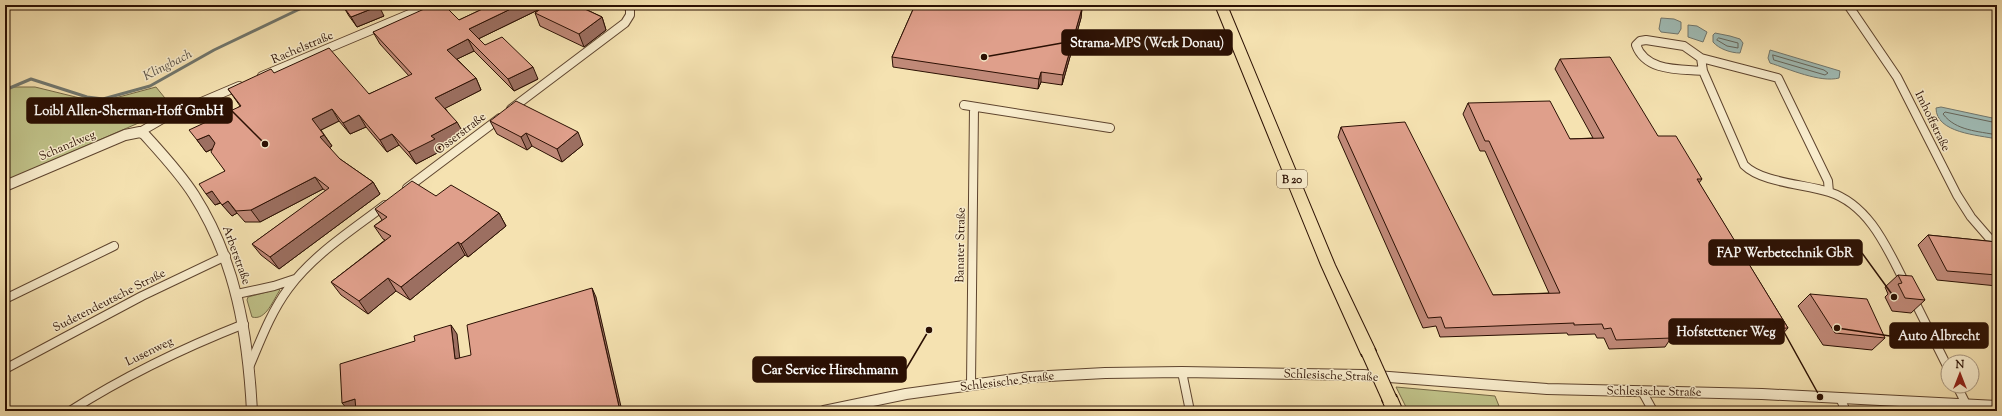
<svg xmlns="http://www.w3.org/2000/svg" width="2002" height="416" font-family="'Sorts Mill Goudy',serif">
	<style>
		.green { fill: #c0c289; stroke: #766946 }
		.water { fill: #a0bcb6; stroke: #71776e }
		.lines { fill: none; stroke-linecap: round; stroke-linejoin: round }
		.shore { stroke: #66665c; stroke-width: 1 }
		.stream { stroke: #71776e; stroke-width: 3 }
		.minor-casing { stroke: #5e442e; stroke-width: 10 }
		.tertiary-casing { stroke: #5e442e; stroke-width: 12 }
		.trunk-casing { stroke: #2b1003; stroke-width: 2 }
		.minor { stroke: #f8eccc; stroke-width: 8 }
		.tertiary { stroke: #f8eccc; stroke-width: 10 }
		.trunk { fill: #f5e2b1; fill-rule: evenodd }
		.trunk-bridge-casing { stroke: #2b1003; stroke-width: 16; stroke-linecap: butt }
		.trunk-bridge { stroke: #f5e2b1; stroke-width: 14 }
		.wall { fill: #c08978; stroke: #2b1003 }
		.shaded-wall { fill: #9c6f61; stroke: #2b1003 }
		.building { fill: #df9f8b; stroke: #2b1003 }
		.labels { text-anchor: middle; stroke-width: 3; stroke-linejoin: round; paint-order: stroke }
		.shield { fill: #f8eccc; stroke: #68523f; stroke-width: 1 }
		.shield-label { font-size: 11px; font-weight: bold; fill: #2b1003 }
		.street-label { font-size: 12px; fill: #2b1003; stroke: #f8eccc }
		.water-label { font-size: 13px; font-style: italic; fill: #544c42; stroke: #f8eccc }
		.leader { fill: none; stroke: #2b1003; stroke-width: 1.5 }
		.callout-dot { fill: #2b1003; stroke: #f8eccc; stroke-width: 1.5 }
		.callout { fill: #2b1003; stroke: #2b1003; stroke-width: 1.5 }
		.callout-label { font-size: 13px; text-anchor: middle; font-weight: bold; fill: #fff }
	</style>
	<rect width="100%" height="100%" fill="#f5e2b1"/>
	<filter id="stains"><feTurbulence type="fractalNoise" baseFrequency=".005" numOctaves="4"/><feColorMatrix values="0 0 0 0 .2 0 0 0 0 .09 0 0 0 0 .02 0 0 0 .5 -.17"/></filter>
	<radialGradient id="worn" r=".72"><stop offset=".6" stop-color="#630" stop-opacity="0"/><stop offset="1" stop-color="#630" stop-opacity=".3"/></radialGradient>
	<path class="green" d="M 5,87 L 35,87 L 84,99 L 104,101 L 156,87 L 173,108 L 5,181 Z
		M 278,289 L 280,290 C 273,300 266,321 252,317 L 247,300 L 248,297 Z
		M 1396,387 L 1495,396 L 1501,411 L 1408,411 Z"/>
	<path class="water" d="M 1661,18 L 1674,19 L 1681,22 L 1681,29 L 1678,34 L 1661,32 L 1659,29 Z
		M 1688,25 L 1697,26 L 1707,32 L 1703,42 L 1688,37 Z
		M 1715,33 L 1730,36 L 1740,39 L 1743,43 L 1740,53 C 1731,53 1719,49 1713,42 L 1713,35 Z
		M 1770,50 L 1840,71 L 1839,78 C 1820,83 1789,69 1770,63 L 1768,58 Z
		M 1941,107 L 1997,119 L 1997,139 C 1978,135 1936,133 1936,108 Z"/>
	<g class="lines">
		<path class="shore" d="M 1719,38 L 1738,43 L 1738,48 L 1727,46 L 1717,40 Z
			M 1773,55 L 1824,70 L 1828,73 L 1825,75 L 1774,60 Z
			M 1997,123 L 1945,112 L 1943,114 C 1956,131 1978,131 1997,135"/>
		<path class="stream" d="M 5,90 L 31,79 L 87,97 L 103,99 L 150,86 L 214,50 L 308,5"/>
		<defs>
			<path id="minor" d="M 1848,5 L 1897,77 L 1957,195 L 1971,217 L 1997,247
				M 1701,58 L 1684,46 L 1646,40 L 1640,41 L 1636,45 C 1646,72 1679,69 1703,71
				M 1701,58 L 1778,78 L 1828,181 L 1829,192 C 1805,184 1762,183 1744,165 L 1703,71 Z
				M 262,76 L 431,5
				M 964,105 L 1110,128
				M 511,109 L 625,23 L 630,15 L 630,8 L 626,5
				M 140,132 L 166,117 L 239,86
				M 407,188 L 500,118
				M 1829,192 C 1870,205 1888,250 1906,285
				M 237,294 L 274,286 L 295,279
				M 1913,298 L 1948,368
				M 5,299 L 114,246
				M 250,365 C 261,339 271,312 288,289 C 314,254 351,231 385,205
				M 5,369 L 142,296 L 226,256
				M 1182,372 L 1190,411
				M 971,384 L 974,107
				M 1957,386 L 1966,404
				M 1642,391 L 1653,411
				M 1840,398 L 1846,411
				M 70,411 C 125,376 183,348 244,324"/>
			<path id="tertiary" d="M 5,186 L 125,135 L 140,132 L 144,134 C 162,154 180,173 194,195 C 236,261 248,335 252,411
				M 824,411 L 906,394 L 1030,377 L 1105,373 L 1182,372 L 1363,375 L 1547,389 L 1762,394 L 1997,406"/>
			<path id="trunk" d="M 1215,5 L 1227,5 L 1335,265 L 1376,351 L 1374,356 L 1368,358 L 1362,356 L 1321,265 Z
				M 1390,393 L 1396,395 L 1403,411 L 1387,411 L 1382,400 L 1384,395 Z"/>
		</defs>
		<use href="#minor" class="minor-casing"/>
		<use href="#tertiary" class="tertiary-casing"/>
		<use href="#trunk" class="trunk-casing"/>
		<use href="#minor" class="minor"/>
		<use href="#tertiary" class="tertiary"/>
		<use href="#trunk" class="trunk"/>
		<defs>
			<path id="trunk-bridge" d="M 1368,351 L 1390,400"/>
		</defs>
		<use href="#trunk-bridge" class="trunk-bridge-casing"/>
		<use href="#trunk-bridge" class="trunk-bridge"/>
	</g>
	<path class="wall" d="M 491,5 L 577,5 L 602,17 L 606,30 L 584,47 L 540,26 L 535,13 L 540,9 L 478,39 L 485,45 L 538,79 L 514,91 L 474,51 L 457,59 L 476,78 L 481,90 L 445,108 L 464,134 L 439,147 L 441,151 L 416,164 L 399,145 L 387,152 L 366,127 L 350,134 L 339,121 L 321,130 L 332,146 L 329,148 L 340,159 L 373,182 L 380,194 L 279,269 L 261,255 L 252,244 L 326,191 L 323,189 L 260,222 L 245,222 L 237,213 L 232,216 L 221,203 L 215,205 L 225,171 L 213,149 L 206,152 L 197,140 L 240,106 L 228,89 L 369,94 L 409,76 L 380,44 L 373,32 L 459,20 Z
		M 915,5 L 1064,5 L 1082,8 L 1081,18 L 1062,85 L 1041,82 L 1038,89 L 893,67 L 892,57 Z
		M 343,6 L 384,16 L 357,27 L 349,16 Z
		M 1560,59 L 1658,136 L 1702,179 L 1699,183 L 1788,328 L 1780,337 L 1669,341 L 1665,347 L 1609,349 L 1604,338 L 1597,338 L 1595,334 L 1568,335 L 1567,333 L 1440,337 L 1436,326 L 1423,328 L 1338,137 L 1341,127 L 1493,295 L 1549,293 L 1485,151 L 1480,151 L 1463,114 L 1468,103 L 1570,139 L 1593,138 L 1555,69 Z
		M 490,121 L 583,145 L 562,162 L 532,146 L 527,150 L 497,134 Z
		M 436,196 L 499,213 L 506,226 L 468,257 L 465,255 L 410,300 L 396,291 L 368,314 L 341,295 L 331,282 L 385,240 L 383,239 L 374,226 L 382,220 L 375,209 Z
		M 1928,235 L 1997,242 L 1997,286 L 1937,280 L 1918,245 Z
		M 1898,275 L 1925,300 L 1911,313 L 1892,311 L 1885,297 L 1888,294 L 1885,287 Z
		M 1810,294 L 1885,338 L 1872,350 L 1823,345 L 1798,306 Z"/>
	<path class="shaded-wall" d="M 519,5 L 548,5 L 474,41 L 469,29 Z
		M 379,6 L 384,16 L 357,27 L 351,17 Z
		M 1082,8 L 1081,18 L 1062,85 L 1063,75 Z
		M 602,17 L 606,30 L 584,47 L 579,34 Z
		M 468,39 L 474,51 L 453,61 L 447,50 Z
		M 533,67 L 538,79 L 514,91 L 508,79 Z
		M 1041,72 L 1041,82 L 1038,89 L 1039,79 Z
		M 476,78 L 481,90 L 442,110 L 435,98 Z
		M 332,109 L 339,121 L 319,131 L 312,119 Z
		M 359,115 L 366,127 L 350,134 L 343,123 Z
		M 457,122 L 464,134 L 439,147 L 441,151 L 416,164 L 409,152 L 431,136 Z
		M 578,132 L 583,145 L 562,162 L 557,149 Z
		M 526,133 L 532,146 L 527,150 L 521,137 Z
		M 392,134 L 399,145 L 387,152 L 380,140 Z
		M 209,135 L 218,146 L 206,152 L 197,140 Z
		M 324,135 L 332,146 L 327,149 L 320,137 Z
		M 315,177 L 323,189 L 260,222 L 251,210 Z
		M 373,182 L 380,194 L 279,269 L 270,257 Z
		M 212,191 L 222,202 L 215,205 L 206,194 Z
		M 228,201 L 237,213 L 232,216 L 222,205 Z
		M 499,213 L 506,226 L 468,257 L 461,244 Z
		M 458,242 L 465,255 L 410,300 L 401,287 Z
		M 388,278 L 396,291 L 368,314 L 359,301 Z
		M 592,288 L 596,297 L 622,411 L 620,411 Z
		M 451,325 L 457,334 L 461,369 L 455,359 Z
		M 355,399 L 363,408 L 354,411 L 349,411 L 342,403 Z"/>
	<path class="building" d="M 345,5 L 378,5 L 379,6 L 351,17 L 343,6 Z
		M 433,5 L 444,5 L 459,20 L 491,5 L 519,5 L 469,29 L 485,45 L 502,37 L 533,67 L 508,79 L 468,39 L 447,50 L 476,78 L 435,98 L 457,122 L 431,136 L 435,139 L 409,152 L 392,134 L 380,140 L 359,115 L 343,123 L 332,109 L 312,119 L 324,135 L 320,137 L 340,159 L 373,182 L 270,257 L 252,244 L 329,188 L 315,177 L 251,210 L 236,211 L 228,201 L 222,205 L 212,191 L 206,194 L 199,184 L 225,171 L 211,152 L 215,143 L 209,135 L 197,140 L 189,130 L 241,106 L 228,89 L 271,69 L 274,73 L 329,48 L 369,94 L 412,74 L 373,32 Z
		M 546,5 L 576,5 L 602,17 L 579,34 L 535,13 Z
		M 915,5 L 1061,5 L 1082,8 L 1063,75 L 1041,72 L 1039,79 L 892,57 Z
		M 1610,57 L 1658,136 L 1676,136 L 1702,179 L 1697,179 L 1788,328 L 1669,332 L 1672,338 L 1616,340 L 1611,328 L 1604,329 L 1602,324 L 1574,325 L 1574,323 L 1445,328 L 1441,317 L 1428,318 L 1341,127 L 1405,122 L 1493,295 L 1560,293 L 1489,141 L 1485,141 L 1468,103 L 1550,101 L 1570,139 L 1604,138 L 1560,59 Z
		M 516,101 L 578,132 L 557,149 L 526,133 L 521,137 L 490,121 Z
		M 412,181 L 436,196 L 451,185 L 499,213 L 461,244 L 458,242 L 401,287 L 388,278 L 359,301 L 331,282 L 391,236 L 374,226 L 387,217 L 375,209 Z
		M 1928,235 L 1997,242 L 1997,275 L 1947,271 Z
		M 1898,275 L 1912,276 L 1925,300 L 1905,298 L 1898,284 L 1902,283 Z
		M 592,288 L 620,411 L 356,411 L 355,399 L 342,403 L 340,364 L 415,341 L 414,336 L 451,325 L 455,359 L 471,355 L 467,325 Z
		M 1810,294 L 1867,299 L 1885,338 L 1835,333 Z"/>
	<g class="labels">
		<rect class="shield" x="1277" y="170" width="30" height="18" rx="3"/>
		<g class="shield-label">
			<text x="1292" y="183">B 20</text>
		</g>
		<g class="street-label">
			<text transform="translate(302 47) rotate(-23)" y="4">Rachelstraße</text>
			<text transform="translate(1933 121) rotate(64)" y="4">Imhoffstraße</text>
			<text transform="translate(460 133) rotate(-37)" y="4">Osserstraße</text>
			<text transform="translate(67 145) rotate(-23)" y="4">Schanzlweg</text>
			<text transform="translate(960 245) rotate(-89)" y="4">Banater Straße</text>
			<text transform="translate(237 255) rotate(70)" y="4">Arberstraße</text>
			<text transform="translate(109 300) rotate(-27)" y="4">Sudetendeutsche Straße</text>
			<text transform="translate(149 351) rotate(-26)" y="4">Lusenweg</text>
			<text transform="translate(1331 375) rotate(2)" y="4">Schlesische Straße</text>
			<text transform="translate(1007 381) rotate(-7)" y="4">Schlesische Straße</text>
			<text transform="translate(1654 391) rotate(1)" y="4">Schlesische Straße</text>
		</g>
		<g class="water-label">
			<text transform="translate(167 64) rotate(-27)" y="5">Klingbach</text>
		</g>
	</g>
	<path class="leader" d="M984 57L1062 43M265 144L232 111M1894 297L1862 253M1820 397L1784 332M1837 328L1890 336M929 330L906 369"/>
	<g class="callout-dot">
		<circle cx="984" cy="57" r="4"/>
		<circle cx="265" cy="144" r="4"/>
		<circle cx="1894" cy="297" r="4"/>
		<circle cx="1820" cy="397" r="4"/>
		<circle cx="1837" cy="328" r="4"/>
		<circle cx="929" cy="330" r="4"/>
	</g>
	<g class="callout">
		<rect x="1062" y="30" width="170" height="25" rx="4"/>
		<rect x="27" y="98" width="205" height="25" rx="4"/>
		<rect x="1709" y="240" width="153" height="25" rx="4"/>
		<rect x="1669" y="319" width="115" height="25" rx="4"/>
		<rect x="1890" y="323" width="98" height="25" rx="4"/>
		<rect x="753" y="357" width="153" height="25" rx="4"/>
	</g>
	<g class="callout-label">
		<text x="1147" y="47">Strama-MPS (Werk Donau)</text>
		<text x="129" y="115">Loibl Allen-Sherman-Hoff GmbH</text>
		<text x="1785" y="257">FAP Werbetechnik GbR</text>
		<text x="1726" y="336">Hofstettener Weg</text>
		<text x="1939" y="340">Auto Albrecht</text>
		<text x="830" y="374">Car Service Hirschmann</text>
	</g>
	<rect width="2002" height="416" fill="none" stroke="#f5e2b1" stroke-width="20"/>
	<rect x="6" y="6" width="1990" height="404" fill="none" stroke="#2b1003" stroke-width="2"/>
	<rect x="10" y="10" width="1982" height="396" fill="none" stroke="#2b1003"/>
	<g transform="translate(1960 374)"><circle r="19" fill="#f8eccc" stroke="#a6947c"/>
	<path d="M0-3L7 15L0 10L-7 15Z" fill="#8f2418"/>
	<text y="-6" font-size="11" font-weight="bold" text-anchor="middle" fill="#2b1003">N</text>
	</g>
	<rect width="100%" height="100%" filter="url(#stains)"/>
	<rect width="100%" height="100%" fill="url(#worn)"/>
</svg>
